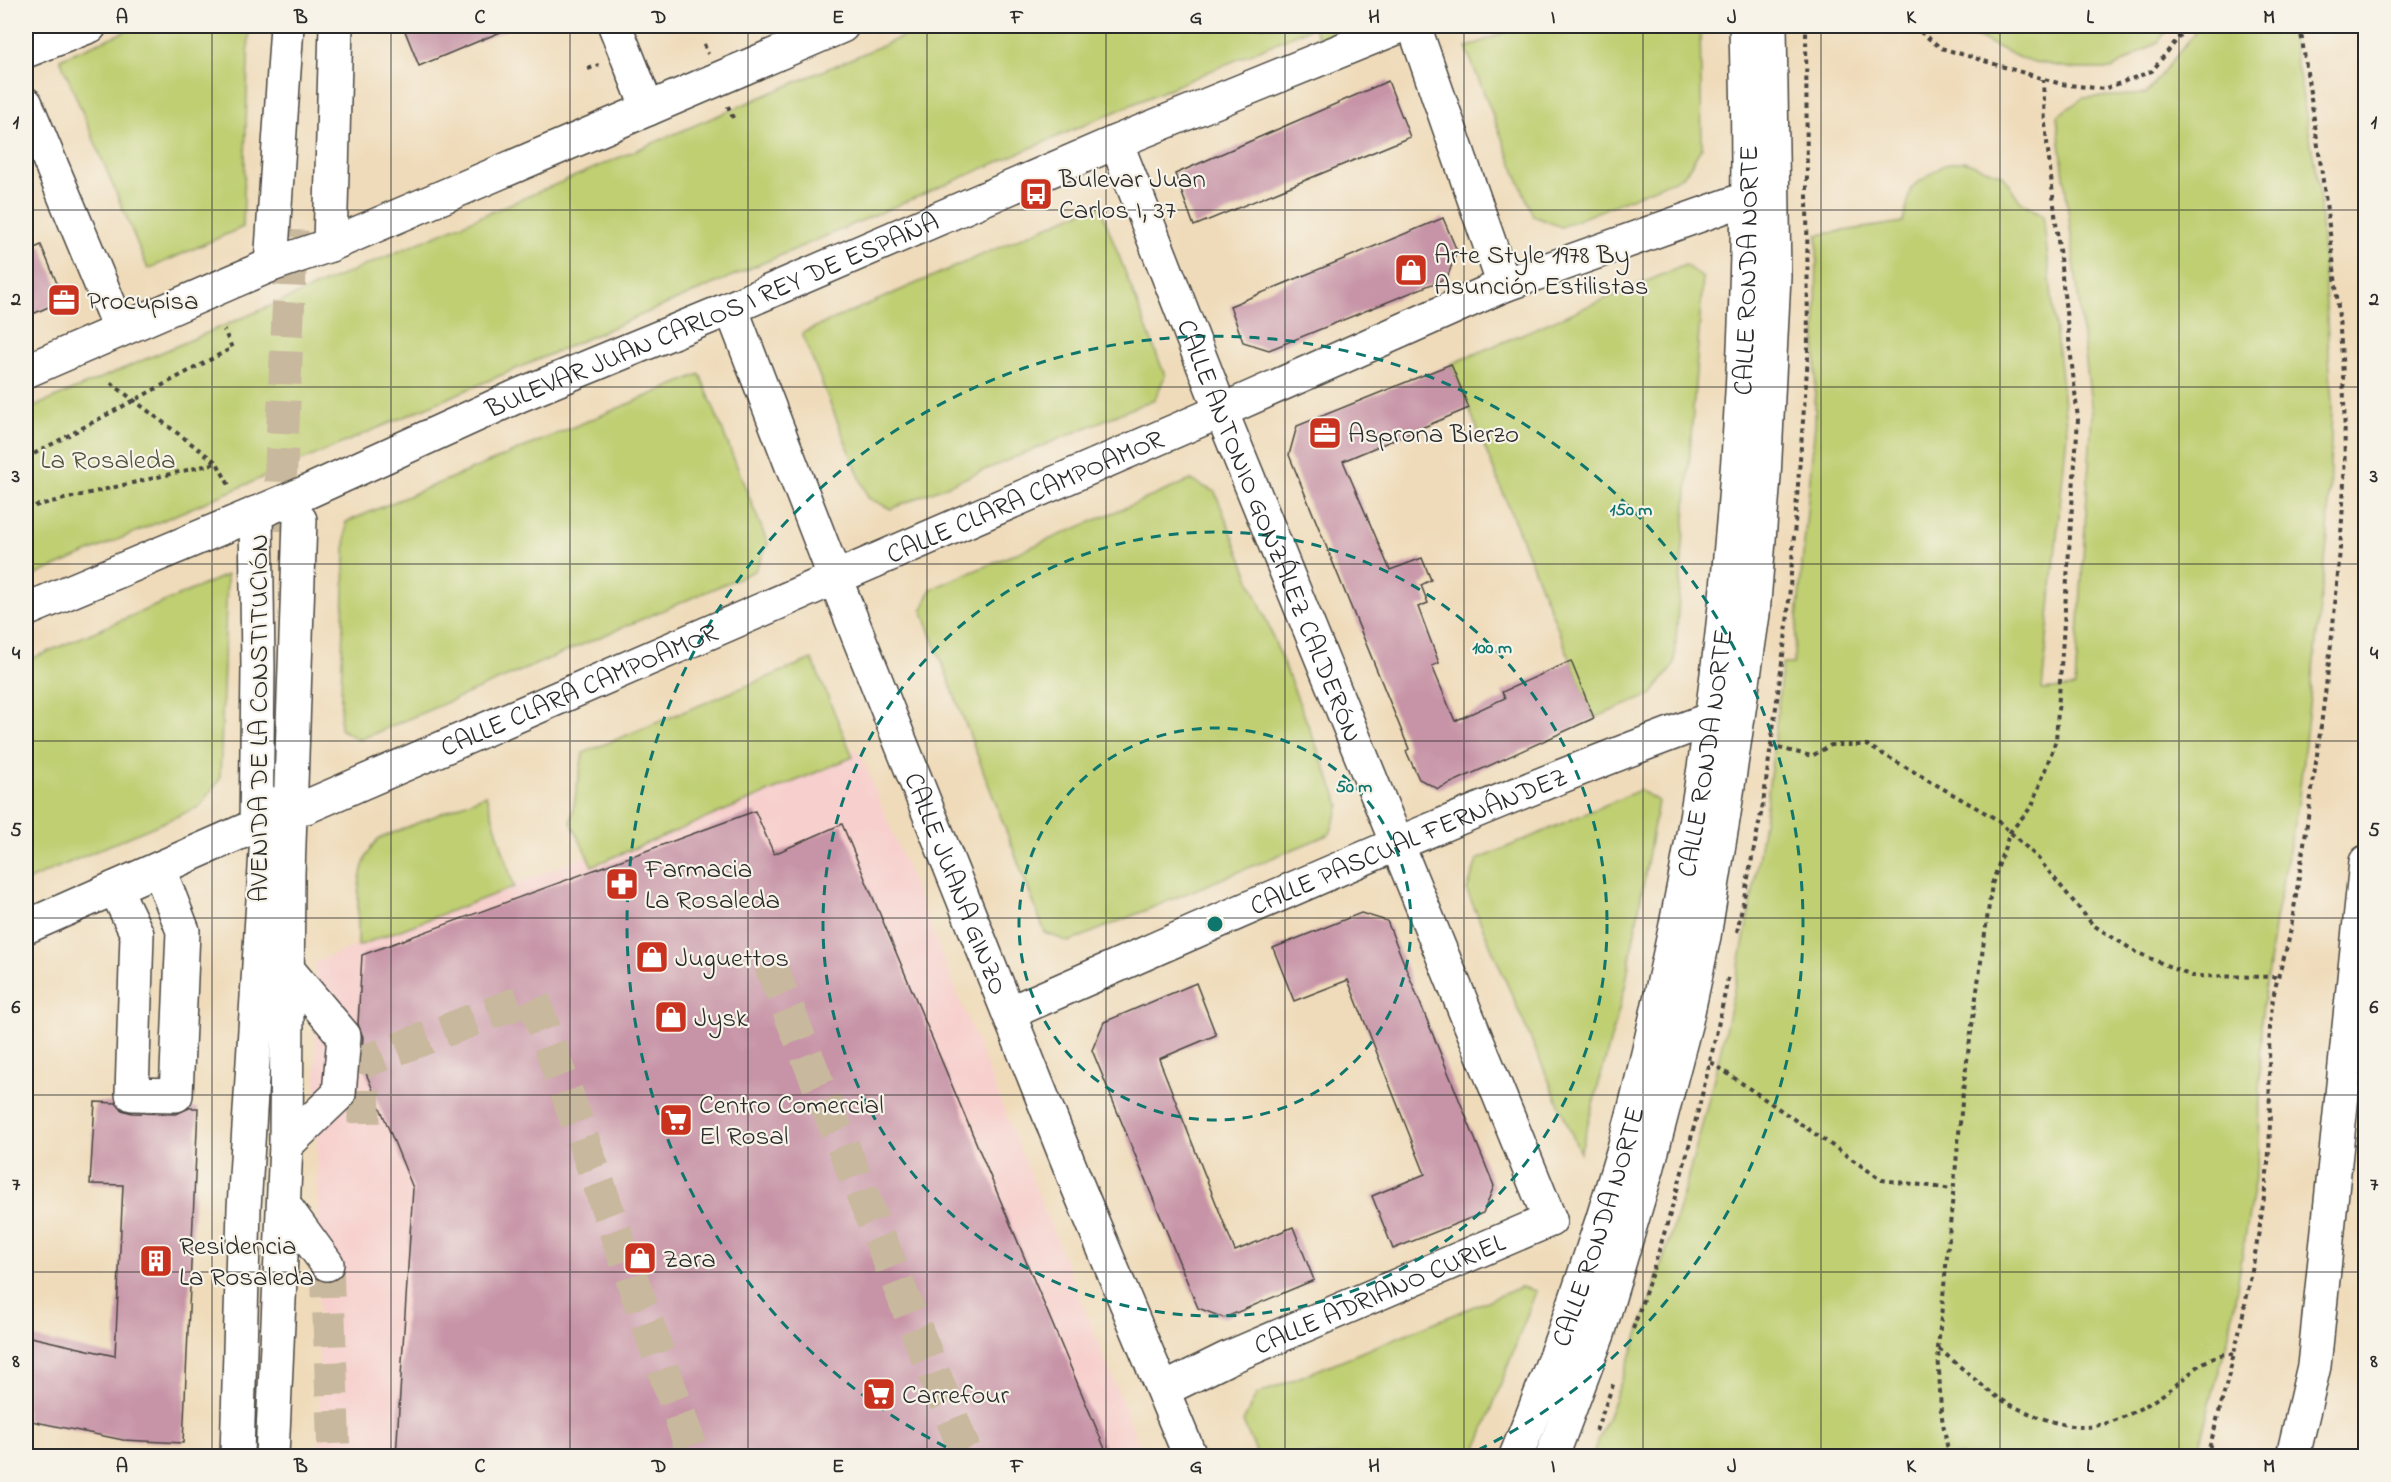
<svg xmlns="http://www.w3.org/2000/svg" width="2391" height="1482" font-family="'Indie Flower',sans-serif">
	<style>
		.built { fill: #f7d0cd }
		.green { fill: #bfcf72; stroke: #757d4e; stroke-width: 1.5 }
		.building { fill: #c794a7 }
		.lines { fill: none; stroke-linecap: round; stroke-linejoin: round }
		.minor-tunnel { stroke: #c8b89d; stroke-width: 33; stroke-dasharray: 33 16; stroke-linecap: butt }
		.minor-casing { stroke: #484540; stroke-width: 36 }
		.path { stroke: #484540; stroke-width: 4; stroke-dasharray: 4.5 4.5; stroke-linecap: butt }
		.minor { stroke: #fff; stroke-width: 33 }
		.grid { fill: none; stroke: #2b2b2b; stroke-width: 1.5; stroke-opacity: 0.55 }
		.ring { fill: none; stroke: #0f766e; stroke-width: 3; stroke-dasharray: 10 8 }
		.labels { text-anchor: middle; stroke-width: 4.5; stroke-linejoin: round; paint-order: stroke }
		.poi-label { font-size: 27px; fill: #2b2b2b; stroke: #f7f3e8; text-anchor: start }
		.street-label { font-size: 27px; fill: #2b2b2b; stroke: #f7f3e8 }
		.park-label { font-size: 27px; fill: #50543d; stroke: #f7f3e8 }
		.centre { fill: #0f766e; stroke: #f7f3e8; stroke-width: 3 }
		.ring-label { font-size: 18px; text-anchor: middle; font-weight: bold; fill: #0f766e; stroke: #f7f3e8; stroke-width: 4.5; stroke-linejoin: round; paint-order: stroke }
		.neatline { fill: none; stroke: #2b2b2b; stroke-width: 2 }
		.grid-label { font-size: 20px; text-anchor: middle; font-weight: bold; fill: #2b2b2b }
	</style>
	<rect width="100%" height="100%" fill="#f7f3e8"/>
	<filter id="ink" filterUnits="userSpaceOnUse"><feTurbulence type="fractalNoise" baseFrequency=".0167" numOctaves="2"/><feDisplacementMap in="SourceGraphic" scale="12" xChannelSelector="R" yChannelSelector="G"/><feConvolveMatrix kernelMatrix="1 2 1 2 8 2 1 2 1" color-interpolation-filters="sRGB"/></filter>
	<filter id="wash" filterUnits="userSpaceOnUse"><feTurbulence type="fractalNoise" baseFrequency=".008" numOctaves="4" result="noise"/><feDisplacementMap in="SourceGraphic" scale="24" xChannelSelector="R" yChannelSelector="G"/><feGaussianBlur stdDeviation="1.35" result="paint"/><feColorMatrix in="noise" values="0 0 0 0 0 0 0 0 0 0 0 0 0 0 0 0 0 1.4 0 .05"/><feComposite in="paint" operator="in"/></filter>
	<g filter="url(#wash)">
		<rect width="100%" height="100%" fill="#efdbba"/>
		<path class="built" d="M 859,750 L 1144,1456 L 320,1456 L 315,962 Z"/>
		<path class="green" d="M 138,26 L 249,26 L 243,227 L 148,269 L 60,59 Z
			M 928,26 L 1360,26 L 1321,42 L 1313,27 L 26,579 L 26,410 Z
			M 1520,26 L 1700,26 L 1702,147 L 1684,176 L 1561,227 L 1533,216 L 1466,48 Z
			M 1954,26 L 2170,26 L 2158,42 L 2112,69 L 2075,69 L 2024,60 Z
			M 2200,26 L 2290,26 L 2319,189 L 2332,404 L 2328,534 L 2298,805 L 2275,920 L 2261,1020 L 2259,1153 L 2230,1330 L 2196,1456 L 1592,1456 C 1693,1211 1760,928 1782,664 L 1793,664 L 1815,423 L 1817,235 L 1903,222 L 1912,187 L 1944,165 L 1964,161 L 2003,175 L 2020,201 L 2043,215 L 2067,433 L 2042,690 L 2075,687 L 2092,413 L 2057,116 L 2083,98 L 2146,94 Z
			M 1099,204 L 1165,376 L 1155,399 L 891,509 L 868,498 L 802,333 Z
			M 1685,265 L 1703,278 L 1674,665 L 1651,695 L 1594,718 L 1451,364 Z
			M 700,374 L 768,544 L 755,571 L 359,740 L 340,729 L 346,522 Z
			M 1191,480 L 1215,492 L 1340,805 L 1330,834 L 1069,942 L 1045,933 L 922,610 L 931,589 Z
			M 227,575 L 220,779 L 199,807 L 26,881 L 26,661 Z
			M 812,659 L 853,757 L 592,866 L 571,822 L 583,753 Z
			M 1640,790 L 1658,801 L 1625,987 L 1580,1153 L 1467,891 L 1477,860 Z
			M 486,795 L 514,887 L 358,946 C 359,909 352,868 378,839 Z
			M 1521,1287 L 1536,1291 L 1474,1456 L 1258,1456 L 1243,1422 L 1256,1395 Z"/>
		<g id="blocks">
			<path class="building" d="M 403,26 L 515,26 L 419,66 Z
				M 1388,81 L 1410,137 L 1194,226 L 1175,174 Z
				M 1443,218 L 1457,251 L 1447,278 L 1269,350 L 1243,342 L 1230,306 Z
				M 41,245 L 64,300 L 26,317 L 26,252 Z
				M 1451,364 L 1469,408 L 1343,461 L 1390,570 L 1422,558 L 1431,580 L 1421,585 L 1428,603 L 1418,607 L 1439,663 L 1432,666 L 1455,721 L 1505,698 L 1502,692 L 1571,661 L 1594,718 L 1438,789 L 1419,779 L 1406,751 L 1409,749 L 1289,455 L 1297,426 Z
				M 755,811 L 774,854 L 842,824 L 1108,1456 L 396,1456 L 413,1188 L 361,1061 L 363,1037 L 358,1024 L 362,955 Z
				M 1361,913 L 1387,921 L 1494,1186 L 1483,1213 L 1393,1249 L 1372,1196 L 1425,1174 L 1348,980 L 1294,1001 L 1273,948 Z
				M 1196,983 L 1216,1035 L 1159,1059 L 1235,1251 L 1293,1227 L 1314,1280 L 1224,1318 L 1198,1308 L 1092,1050 L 1104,1022 Z
				M 95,1102 L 116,1103 L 122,1110 L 132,1113 L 176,1114 L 189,1108 L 198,1108 L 183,1443 L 123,1440 L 26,1420 L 26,1336 L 115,1356 L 123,1185 L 90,1184 Z"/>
		</g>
	</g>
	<g filter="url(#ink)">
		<use href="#blocks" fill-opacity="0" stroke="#484540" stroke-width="1.5"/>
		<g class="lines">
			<path class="minor-tunnel" d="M 278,531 L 292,230
				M 770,964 L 967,1456
				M 364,1123 L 363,1062 L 533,997 L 694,1456
				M 327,1264 L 334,1456"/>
			<defs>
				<g id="minor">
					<path d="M 615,26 L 648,109"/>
					<path d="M 1414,26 L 1504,285"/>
					<path d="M 26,51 L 90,26"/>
					<path d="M 26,104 L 120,330"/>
					<path id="s1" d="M 1116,142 L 1221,411 L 1550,1220"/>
					<path d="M 330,245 L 336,26"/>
					<path d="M 271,265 L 287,26"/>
					<path id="s2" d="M 731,308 L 835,578 L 1078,1187 L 1190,1456"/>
					<path d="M 26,371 L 271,265 L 330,245 L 842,26"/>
					<path id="s3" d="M 26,610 L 307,492 L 520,395 L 731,308 L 1116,142 L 1401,26"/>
					<path id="s4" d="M 306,807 L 1221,411 L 1504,285 L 1748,198"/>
					<path d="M 256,830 L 258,667 L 256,513"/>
					<path d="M 115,888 L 137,934 L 132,1094 L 176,1095 L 183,931 L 159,869"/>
					<path d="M 26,927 L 255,826"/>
					<path id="s5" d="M 1009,1013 C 1241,912 1473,806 1711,719"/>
					<path d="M 286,1145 L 339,1094 L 344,1036 L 288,970"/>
					<path d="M 284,1205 L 327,1264"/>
					<path id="s6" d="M 1163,1390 L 1228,1358 L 1550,1220"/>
					<path d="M 237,1456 L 244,1208 L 269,803"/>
					<path d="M 272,1456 L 286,1145 L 288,873 L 300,520"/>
					<path id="s7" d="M 1516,1456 C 1557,1357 1593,1255 1623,1152 C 1639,1096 1652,1038 1664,981 C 1734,668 1755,346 1746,26"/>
					<path d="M 1552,1456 L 1598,1334 L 1648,1166 L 1686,1021 L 1704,936 L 1724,813 L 1753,614 L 1764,477 L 1774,276 L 1770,26"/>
					<path d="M 2293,1456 L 2314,1366 L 2366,862"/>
				</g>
			</defs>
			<use href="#minor" class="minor-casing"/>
			<path class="path" d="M 1913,26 L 1941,48 L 2061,84 L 2104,89 L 2152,71 L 2188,26
				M 704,44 L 708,54
				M 588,69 L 599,65
				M 728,106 L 733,118
				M 111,383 L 217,463
				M 26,458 L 232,348 L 224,330
				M 26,508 L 217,463 L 230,487
				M 1770,746 L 1812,756 L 1831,745 L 1867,745 L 1996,819 L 2036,856 L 2093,925 L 2136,952 L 2191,976 L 2279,977
				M 1737,932 L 1763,804 L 1787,625 L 1808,357 L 1806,26
				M 1711,1062 L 1882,1180 L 1953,1189
				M 1633,1329 C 1673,1215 1704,1097 1728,978
				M 1939,1349 C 1958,1364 1976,1382 1996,1396 C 2016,1410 2061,1428 2086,1427 C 2118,1425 2160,1399 2183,1379 C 2197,1367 2216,1350 2235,1355
				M 1596,1431 L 1614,1382
				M 1949,1456 L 1941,1412 L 1938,1348 L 1964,1082 L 1992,884 L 2010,832 L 2032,806 L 2056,740 L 2078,419 L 2045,124 L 2043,79
				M 2207,1456 C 2233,1364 2256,1269 2267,1173 C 2274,1118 2265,1061 2272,1006 C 2275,979 2287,954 2291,928 C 2313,787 2335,645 2343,503 C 2352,343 2323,182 2300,26"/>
			<use href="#minor" class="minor"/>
		</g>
	</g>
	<path class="grid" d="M 212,26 L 212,1456M 391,26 L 391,1456M 570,26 L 570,1456M 748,26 L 748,1456M 927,26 L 927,1456M 1106,26 L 1106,1456M 1285,26 L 1285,1456M 1464,26 L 1464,1456M 1643,26 L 1643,1456M 1821,26 L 1821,1456M 2000,26 L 2000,1456M 2179,26 L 2179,1456M 26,210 L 2366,210M 26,387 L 2366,387M 26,564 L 2366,564M 26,741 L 2366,741M 26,918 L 2366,918M 26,1095 L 2366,1095M 26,1272 L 2366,1272"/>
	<g class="ring">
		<circle cx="1215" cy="924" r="196"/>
		<circle cx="1215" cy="924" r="392"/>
		<path d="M962 1455A588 588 0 1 1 1468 1455"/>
	</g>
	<defs>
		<symbol id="bus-square" viewBox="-11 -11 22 22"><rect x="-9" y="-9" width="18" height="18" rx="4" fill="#c8321e" stroke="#f7f3e8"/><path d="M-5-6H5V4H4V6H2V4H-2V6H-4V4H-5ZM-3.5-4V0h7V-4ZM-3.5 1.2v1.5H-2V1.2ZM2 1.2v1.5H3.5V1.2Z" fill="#fff"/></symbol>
		<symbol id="shop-square" viewBox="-11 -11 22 22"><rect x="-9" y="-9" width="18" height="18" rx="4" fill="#c8321e" stroke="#f7f3e8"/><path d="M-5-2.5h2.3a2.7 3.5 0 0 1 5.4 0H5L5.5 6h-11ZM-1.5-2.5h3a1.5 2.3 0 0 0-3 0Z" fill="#fff"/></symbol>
		<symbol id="office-square" viewBox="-11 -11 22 22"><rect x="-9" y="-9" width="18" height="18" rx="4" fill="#c8321e" stroke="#f7f3e8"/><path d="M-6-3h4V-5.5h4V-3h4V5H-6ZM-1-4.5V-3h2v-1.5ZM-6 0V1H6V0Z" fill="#fff"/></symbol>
		<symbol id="pharmacy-square" viewBox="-11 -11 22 22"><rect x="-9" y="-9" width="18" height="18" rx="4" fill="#c8321e" stroke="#f7f3e8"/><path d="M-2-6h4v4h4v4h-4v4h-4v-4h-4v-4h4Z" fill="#fff"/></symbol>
		<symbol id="supermarket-square" viewBox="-11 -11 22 22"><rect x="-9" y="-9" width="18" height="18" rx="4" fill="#c8321e" stroke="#f7f3e8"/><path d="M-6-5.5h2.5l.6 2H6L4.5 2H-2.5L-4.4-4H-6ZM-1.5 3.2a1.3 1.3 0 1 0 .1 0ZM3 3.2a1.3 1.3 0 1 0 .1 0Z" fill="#fff"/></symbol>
		<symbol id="building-square" viewBox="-11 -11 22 22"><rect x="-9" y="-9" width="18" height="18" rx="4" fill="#c8321e" stroke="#f7f3e8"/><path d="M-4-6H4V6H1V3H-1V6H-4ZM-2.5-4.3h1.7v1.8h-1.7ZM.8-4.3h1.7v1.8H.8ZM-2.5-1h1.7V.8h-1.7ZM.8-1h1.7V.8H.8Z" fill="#fff"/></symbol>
	</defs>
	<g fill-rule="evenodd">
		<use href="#bus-square" x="1017" y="175" width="38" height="38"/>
		<use href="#shop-square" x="1392" y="251" width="38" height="38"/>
		<use href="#office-square" x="45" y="281" width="38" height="38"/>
		<use href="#office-square" x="1306" y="414" width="38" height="38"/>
		<use href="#pharmacy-square" x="603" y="865" width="38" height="38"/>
		<use href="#shop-square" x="633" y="938" width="38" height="38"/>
		<use href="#shop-square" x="652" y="998" width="38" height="38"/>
		<use href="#supermarket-square" x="657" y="1101" width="38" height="38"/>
		<use href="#shop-square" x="621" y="1239" width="38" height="38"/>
		<use href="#building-square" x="137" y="1242" width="38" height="38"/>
		<use href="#supermarket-square" x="860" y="1375" width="38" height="38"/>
	</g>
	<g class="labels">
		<g class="poi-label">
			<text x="1059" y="187">Bulevar Juan<tspan x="1059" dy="31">Carlos I, 37</tspan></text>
			<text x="1434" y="263">Arte Style 1978 By<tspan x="1434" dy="31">Asunción Estilistas</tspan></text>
			<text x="87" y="309">Procupisa</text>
			<text x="1348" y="442">Asprona Bierzo</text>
			<text x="645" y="877">Farmacia<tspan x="645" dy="31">La Rosaleda</tspan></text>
			<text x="675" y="966">Juguettos</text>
			<text x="694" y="1026">Jysk</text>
			<text x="699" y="1113">Centro Comercial<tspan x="699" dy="31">El Rosal</tspan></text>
			<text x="179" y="1254">Residencia<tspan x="179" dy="31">La Rosaleda</tspan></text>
			<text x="663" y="1267">Zara</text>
			<text x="902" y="1403">Carrefour</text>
		</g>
		<g class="street-label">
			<text dy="9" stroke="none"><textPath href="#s7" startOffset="1215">CALLE RONDA NORTE</textPath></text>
			<text dy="9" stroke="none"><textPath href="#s3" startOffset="747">BULEVAR JUAN CARLOS I REY DE ESPAÑA</textPath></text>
			<text dy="9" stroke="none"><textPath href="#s4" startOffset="783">CALLE CLARA CAMPOAMOR</textPath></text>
			<text dy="9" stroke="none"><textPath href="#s1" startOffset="418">CALLE ANTONIO GONZÁLEZ CALDERÓN</textPath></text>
			<text dy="9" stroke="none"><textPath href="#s4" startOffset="297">CALLE CLARA CAMPOAMOR</textPath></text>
			<text transform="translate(258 718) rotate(-90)" y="9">AVENIDA DE LA CONSTITUCIÓN</text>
			<text dy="9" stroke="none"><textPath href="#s7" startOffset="730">CALLE RONDA NORTE</textPath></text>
			<text dy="9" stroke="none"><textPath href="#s5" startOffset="435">CALLE PASCUAL FERNÁNDEZ</textPath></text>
			<text dy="9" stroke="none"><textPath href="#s2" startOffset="618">CALLE JUANA GINZO</textPath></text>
			<text dy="9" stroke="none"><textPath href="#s7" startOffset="244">CALLE RONDA NORTE</textPath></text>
			<text dy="9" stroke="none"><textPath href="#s6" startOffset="237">CALLE ADRIANO CURIEL</textPath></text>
		</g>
		<g class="park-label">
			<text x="108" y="468">La Rosaleda</text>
		</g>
	</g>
	<circle cx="1215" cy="924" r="9" class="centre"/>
	<g class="ring-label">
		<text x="1631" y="515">150 m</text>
		<text x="1492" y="653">100 m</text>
		<text x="1354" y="792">50 m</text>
	</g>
	<rect width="2391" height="1482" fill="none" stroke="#f7f3e8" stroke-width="66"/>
	<rect x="33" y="33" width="2325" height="1416" class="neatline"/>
	<g class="grid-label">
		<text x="122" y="23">A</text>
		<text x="301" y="23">B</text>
		<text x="480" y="23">C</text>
		<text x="659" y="23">D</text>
		<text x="838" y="23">E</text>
		<text x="1017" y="23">F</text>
		<text x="1196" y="23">G</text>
		<text x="1374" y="23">H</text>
		<text x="1553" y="23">I</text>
		<text x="1732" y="23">J</text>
		<text x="1911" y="23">K</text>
		<text x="2090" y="23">L</text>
		<text x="2269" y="23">M</text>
		<text x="16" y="128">1</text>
		<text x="2374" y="128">1</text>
		<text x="16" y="305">2</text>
		<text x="2374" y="305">2</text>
		<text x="16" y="482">3</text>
		<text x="2374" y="482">3</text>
		<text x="16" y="659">4</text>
		<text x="2374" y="659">4</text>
		<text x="16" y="836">5</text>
		<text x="2374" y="836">5</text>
		<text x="16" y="1013">6</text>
		<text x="2374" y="1013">6</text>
		<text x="16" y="1190">7</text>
		<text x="2374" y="1190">7</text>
		<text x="16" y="1367">8</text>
		<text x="2374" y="1367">8</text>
		<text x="122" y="1472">A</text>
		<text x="301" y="1472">B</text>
		<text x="480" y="1472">C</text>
		<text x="659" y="1472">D</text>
		<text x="838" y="1472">E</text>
		<text x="1017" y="1472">F</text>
		<text x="1196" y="1472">G</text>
		<text x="1374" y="1472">H</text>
		<text x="1553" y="1472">I</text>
		<text x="1732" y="1472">J</text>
		<text x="1911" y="1472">K</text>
		<text x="2090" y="1472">L</text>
		<text x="2269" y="1472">M</text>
	</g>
</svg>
